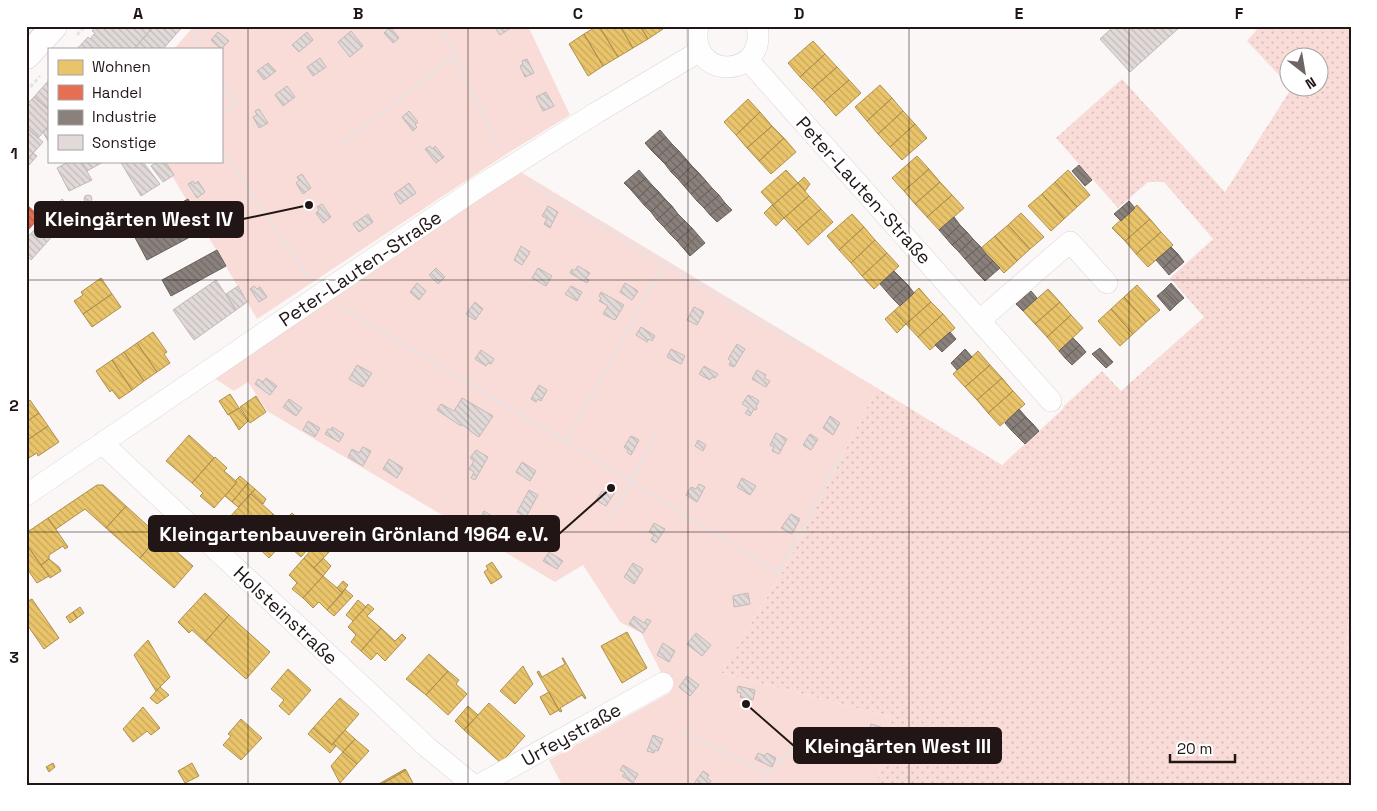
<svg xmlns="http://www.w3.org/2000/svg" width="1377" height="811" font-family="'Space Grotesk',sans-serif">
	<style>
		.grass { fill: url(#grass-dots) }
		.garden { fill: #f9dcd8 }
		.homes { fill: url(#homes-back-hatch); stroke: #ad9050 }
		.shops { fill: url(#shops-back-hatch); stroke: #ac543f }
		.industry { fill: url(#industry-back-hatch); stroke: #6a615d }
		.building { fill: url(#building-back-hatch); stroke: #c1b9b9 }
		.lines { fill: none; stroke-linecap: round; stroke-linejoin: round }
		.street-casing { stroke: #dcd4d4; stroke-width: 22 }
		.secondary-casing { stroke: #dcd4d4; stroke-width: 29 }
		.path { stroke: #e5e3e3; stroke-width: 3; stroke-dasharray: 4 2.5; stroke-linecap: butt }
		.street { stroke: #fefefe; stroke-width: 21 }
		.secondary { stroke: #fefefe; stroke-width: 28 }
		.tram { stroke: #c4c1c1; stroke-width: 1 }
		.grid { fill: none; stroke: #211615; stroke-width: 1; stroke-opacity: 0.55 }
		.labels { text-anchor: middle; stroke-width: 5; stroke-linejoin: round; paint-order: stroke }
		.street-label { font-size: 19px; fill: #211615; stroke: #fff }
		.leader { fill: none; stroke: #211615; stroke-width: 2 }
		.callout-dot { fill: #211615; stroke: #fff; stroke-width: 2 }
		.callout { fill: #211615; stroke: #211615; stroke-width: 2 }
		.callout-label { font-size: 20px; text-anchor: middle; font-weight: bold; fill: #fff }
		.neatline { fill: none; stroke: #211615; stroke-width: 2 }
		.grid-label { font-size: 16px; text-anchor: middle; font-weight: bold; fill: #211615 }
	</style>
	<defs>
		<pattern id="grass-dots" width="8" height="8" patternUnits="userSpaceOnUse" patternTransform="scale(1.25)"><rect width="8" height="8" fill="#f9dcd8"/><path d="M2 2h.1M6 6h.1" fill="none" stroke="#d5bcb8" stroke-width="1.8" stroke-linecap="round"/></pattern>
		<pattern id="homes-back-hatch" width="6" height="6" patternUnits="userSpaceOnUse" patternTransform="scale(1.25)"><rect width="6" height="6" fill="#e9c46a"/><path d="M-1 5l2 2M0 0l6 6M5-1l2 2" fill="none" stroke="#c8a85b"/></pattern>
		<pattern id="shops-back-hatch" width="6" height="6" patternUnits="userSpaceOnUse" patternTransform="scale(1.25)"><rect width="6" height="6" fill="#e76f51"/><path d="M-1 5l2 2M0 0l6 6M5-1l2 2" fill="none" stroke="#bb5a42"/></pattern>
		<pattern id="industry-back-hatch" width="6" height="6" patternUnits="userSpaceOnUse" patternTransform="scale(1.25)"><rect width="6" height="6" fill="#8a817c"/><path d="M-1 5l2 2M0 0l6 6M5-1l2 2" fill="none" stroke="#706964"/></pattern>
		<pattern id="building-back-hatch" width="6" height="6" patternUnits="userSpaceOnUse" patternTransform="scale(1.25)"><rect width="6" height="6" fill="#e1dad9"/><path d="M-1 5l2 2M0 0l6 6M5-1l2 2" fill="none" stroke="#c1bab9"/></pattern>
	</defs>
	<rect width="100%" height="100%" fill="#fbf7f7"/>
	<path class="grass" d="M 1260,26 L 1351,26 L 1351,604 L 1344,651 L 1351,652 L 1351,785 L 876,785 L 891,717 L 721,673 L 786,566 L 877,388 L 1002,465 L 1064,408 L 1063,407 L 1102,371 L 1121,391 L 1204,317 L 1170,278 L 1213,239 L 1164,182 L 1148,182 L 1118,208 L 1056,138 L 1122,79 L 1225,192 L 1291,89 L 1290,88 L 1320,88 L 1320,58 L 1290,58 L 1290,87 L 1247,41 Z"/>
	<path class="garden" d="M 194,26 L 528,26 L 570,115 L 508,153 L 257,319 L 164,162 L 221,161 L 221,49 L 174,49 Z
		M 519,171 L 877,388 L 786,566 L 721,673 L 891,717 L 876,785 L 562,785 L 549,760 L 671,692 L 641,633 L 620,622 L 583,565 L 555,582 L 267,411 L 248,382 L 234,391 L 214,378 Z
		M 1351,604 L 1351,652 L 1344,651 Z"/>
	<path class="homes" d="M 597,26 L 599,26 L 618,57 L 603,66 L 584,34 Z
		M 599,26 L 620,26 L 633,48 L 618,57 Z
		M 620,26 L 640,26 L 648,39 L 633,48 Z
		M 640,26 L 662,26 L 663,29 L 648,39 Z
		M 584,34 L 603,66 L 588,76 L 569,44 Z
		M 813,41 L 825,54 L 800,77 L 788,63 Z
		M 825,54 L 837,67 L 812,89 L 800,77 Z
		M 837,67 L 849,80 L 824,102 L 812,89 Z
		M 849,80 L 861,93 L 836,116 L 824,102 Z
		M 880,85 L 892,98 L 867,121 L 855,107 Z
		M 892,98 L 903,111 L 878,134 L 867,121 Z
		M 748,99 L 760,112 L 736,135 L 724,122 Z
		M 903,111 L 915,124 L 890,147 L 878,134 Z
		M 760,112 L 772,126 L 747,148 L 736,135 Z
		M 915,124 L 927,138 L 902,160 L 890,147 Z
		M 772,126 L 784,138 L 759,161 L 747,148 Z
		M 784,138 L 796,152 L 771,174 L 759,161 Z
		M 917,156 L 929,169 L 904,191 L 892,178 Z
		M 929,169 L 940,182 L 915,204 L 904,191 Z
		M 786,170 L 798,183 L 773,205 L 761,192 Z
		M 1068,170 L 1090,195 L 1077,207 L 1055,182 Z
		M 804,177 L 810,184 L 805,191 L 798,183 Z
		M 940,182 L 952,195 L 927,217 L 915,204 Z
		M 1055,182 L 1077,207 L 1064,219 L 1042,194 Z
		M 798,183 L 809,196 L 784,218 L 773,205 Z
		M 1042,194 L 1064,219 L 1051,231 L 1028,206 Z
		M 952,195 L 964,208 L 939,230 L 927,217 Z
		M 809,196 L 821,209 L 796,231 L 784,218 Z
		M 772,205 L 784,218 L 776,226 L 764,213 Z
		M 1137,205 L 1150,219 L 1125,241 L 1112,228 Z
		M 821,209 L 833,222 L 808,245 L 796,231 Z
		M 1021,213 L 1044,237 L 1030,249 L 1008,225 Z
		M 852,214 L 864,227 L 839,250 L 827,236 Z
		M 1150,219 L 1161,232 L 1136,254 L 1125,241 Z
		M 1008,225 L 1030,249 L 1017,261 L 995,236 Z
		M 864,227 L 875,240 L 851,263 L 839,250 Z
		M 1161,232 L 1173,245 L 1148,267 L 1136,254 Z
		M 995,236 L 1017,261 L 1004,273 L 981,248 Z
		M 875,240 L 887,253 L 862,276 L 851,263 Z
		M 887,253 L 899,266 L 874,289 L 862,276 Z
		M 101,278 L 112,294 L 83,314 L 74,301 L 83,295 L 81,292 Z
		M 1137,285 L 1160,310 L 1146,322 L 1124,297 Z
		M 919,288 L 931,302 L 906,324 L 894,311 Z
		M 1048,289 L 1060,302 L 1035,324 L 1023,311 Z
		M 112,294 L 121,307 L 92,327 L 83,314 Z
		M 1124,297 L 1146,322 L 1133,334 L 1111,309 Z
		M 931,302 L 943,314 L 918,337 L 906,324 Z
		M 1060,302 L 1071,315 L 1047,337 L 1035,324 Z
		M 1111,309 L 1133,334 L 1120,346 L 1098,321 Z
		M 894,311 L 906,324 L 897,333 L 885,319 Z
		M 943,314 L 955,328 L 930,350 L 918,337 Z
		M 1071,315 L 1083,328 L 1059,351 L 1047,337 Z
		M 153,332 L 167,352 L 164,354 L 170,363 L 157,372 L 137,343 Z
		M 137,343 L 157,372 L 144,381 L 124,352 Z
		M 978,351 L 990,365 L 965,387 L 953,374 Z
		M 124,352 L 144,381 L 132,390 L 112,360 Z
		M 112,360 L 132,390 L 119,399 L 112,390 L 110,392 L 96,371 Z
		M 990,365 L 1002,378 L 977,400 L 965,387 Z
		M 1002,378 L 1013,391 L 988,413 L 977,400 Z
		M 1013,391 L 1025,404 L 1000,426 L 988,413 Z
		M 230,394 L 239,408 L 228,415 L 219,401 Z
		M 256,396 L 266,412 L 250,423 L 240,407 Z
		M 30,400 L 39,413 L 26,422 L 26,403 Z
		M 239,408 L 248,421 L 239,430 L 229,414 Z
		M 39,413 L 48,426 L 26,441 L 26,422 Z
		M 48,426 L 59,442 L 38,456 L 37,453 L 27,459 L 26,441 Z
		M 189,435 L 214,458 L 192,483 L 166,461 Z
		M 215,457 L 227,468 L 224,471 L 237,482 L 214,508 L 200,496 L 203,493 L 192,483 Z
		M 240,476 L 248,483 L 232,502 L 225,496 L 237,482 L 235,481 Z
		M 248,483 L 255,489 L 238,507 L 232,502 Z
		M 97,485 L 103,485 L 126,506 L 106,528 L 85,509 L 56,529 L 48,518 Z
		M 255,489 L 266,499 L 263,504 L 251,494 Z
		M 251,494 L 273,514 L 250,540 L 227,520 Z
		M 126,506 L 159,536 L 140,558 L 106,528 Z
		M 292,513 L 302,522 L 293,532 L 283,522 Z
		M 273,514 L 293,532 L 269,558 L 250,540 Z
		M 48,518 L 68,547 L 65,549 L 63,546 L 49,555 L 49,559 L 41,565 L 26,544 L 26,533 Z
		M 159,536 L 193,566 L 174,588 L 140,558 Z
		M 305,536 L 313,543 L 301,557 L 293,550 Z
		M 318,542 L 329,552 L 314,568 L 304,558 Z
		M 26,544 L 49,576 L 37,583 L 28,570 L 26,571 Z
		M 304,558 L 323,576 L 303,598 L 292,589 L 297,583 L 289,575 Z
		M 323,558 L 331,566 L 323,576 L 314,568 Z
		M 49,559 L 59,567 L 61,571 L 50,578 L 41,565 Z
		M 492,562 L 502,577 L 491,584 L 484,572 L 488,569 L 486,566 Z
		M 323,576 L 343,593 L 327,610 L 319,602 L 313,608 L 303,598 Z
		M 343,581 L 348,585 L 342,593 L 337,588 Z
		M 345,589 L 353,596 L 334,616 L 327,610 Z
		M 205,593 L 229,615 L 205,642 L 192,630 L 189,633 L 178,622 Z
		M 32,599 L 59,638 L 44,649 L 26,623 L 26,602 Z
		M 358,600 L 366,607 L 353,621 L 346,615 Z
		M 368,604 L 374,609 L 367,616 L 381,628 L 361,651 L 351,642 L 356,635 L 348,627 Z
		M 80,607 L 84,613 L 77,618 L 73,612 Z
		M 73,612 L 77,618 L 70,623 L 66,617 Z
		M 229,615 L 270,652 L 246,679 L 205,642 Z
		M 381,628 L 395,641 L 402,634 L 406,638 L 385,661 L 377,653 L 371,660 L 361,651 Z
		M 627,632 L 647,668 L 622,683 L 601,646 Z
		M 148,640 L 170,677 L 156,691 L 134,655 Z
		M 429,654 L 448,671 L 426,695 L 406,679 Z
		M 562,658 L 563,658 L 586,698 L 585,699 L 582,695 L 560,708 L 562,711 L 560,712 L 537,672 L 539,671 L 542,677 L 565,664 Z
		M 523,666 L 533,684 L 515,704 L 500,691 Z
		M 288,669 L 311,690 L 289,715 L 279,706 L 284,700 L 271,689 Z
		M 448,671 L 459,680 L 456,684 L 467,694 L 448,715 L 426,695 Z
		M 160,687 L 169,695 L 157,704 L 150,698 Z
		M 549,692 L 559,710 L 550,715 L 540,697 Z
		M 340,698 L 359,714 L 332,745 L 313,728 Z
		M 489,703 L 525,736 L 501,763 L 464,730 Z
		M 468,706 L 478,715 L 464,730 L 455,721 Z
		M 143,707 L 160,728 L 151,735 L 147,731 L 133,742 L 123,729 Z
		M 241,719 L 262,738 L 241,760 L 223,745 L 231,736 L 228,734 Z
		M 313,728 L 332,745 L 333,743 L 336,746 L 330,753 L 308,734 Z
		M 345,730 L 355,739 L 343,752 L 333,743 Z
		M 355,739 L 369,751 L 357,764 L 343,752 Z
		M 343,752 L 357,764 L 340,783 L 331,766 Z
		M 53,763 L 55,767 L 49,772 L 46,767 Z
		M 192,763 L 199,776 L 185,783 L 178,771 Z
		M 405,769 L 406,770 L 380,785 L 377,785 Z
		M 406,770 L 414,785 L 380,785 Z"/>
	<path class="shops" d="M 26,204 L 40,217 L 26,232 Z"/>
	<path class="industry" d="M 660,130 L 666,137 L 651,150 L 645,143 Z
		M 666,137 L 672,144 L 658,157 L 651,150 Z
		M 672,144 L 679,151 L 665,164 L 658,157 Z
		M 679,151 L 686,159 L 671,172 L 665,164 Z
		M 686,159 L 692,166 L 678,179 L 671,172 Z
		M 1079,165 L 1092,180 L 1085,186 L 1072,171 Z
		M 692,166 L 699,173 L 684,186 L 678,179 Z
		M 639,170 L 646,178 L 631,190 L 624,183 Z
		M 699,173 L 706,181 L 691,194 L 684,186 Z
		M 646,178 L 652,185 L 638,198 L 631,190 Z
		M 706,181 L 712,188 L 697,201 L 691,194 Z
		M 652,185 L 659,192 L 644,205 L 638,198 Z
		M 712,188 L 719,195 L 704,208 L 697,201 Z
		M 659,192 L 665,199 L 651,212 L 644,205 Z
		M 719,195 L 725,203 L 710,215 L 704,208 Z
		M 188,199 L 205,229 L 147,260 L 131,230 Z
		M 665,199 L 672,206 L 657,220 L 651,212 Z
		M 1129,201 L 1135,208 L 1121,221 L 1114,214 Z
		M 725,203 L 732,210 L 717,222 L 710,215 Z
		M 672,206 L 678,214 L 664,227 L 657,220 Z
		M 678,214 L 685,221 L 670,234 L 664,227 Z
		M 954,217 L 960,225 L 946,238 L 939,230 Z
		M 685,221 L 692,228 L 677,241 L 670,234 Z
		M 960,225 L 967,232 L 952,245 L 946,238 Z
		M 692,228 L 698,235 L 684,249 L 677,241 Z
		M 967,232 L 973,239 L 959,252 L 952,245 Z
		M 698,235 L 705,243 L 690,256 L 684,249 Z
		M 973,239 L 980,246 L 965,259 L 959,252 Z
		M 980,246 L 986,254 L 972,267 L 965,259 Z
		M 1171,247 L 1178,254 L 1163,268 L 1156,260 Z
		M 217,250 L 226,266 L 171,296 L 162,280 Z
		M 986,254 L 993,261 L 978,274 L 972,267 Z
		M 1178,254 L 1184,262 L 1169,275 L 1163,268 Z
		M 993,261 L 1000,268 L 985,281 L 978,274 Z
		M 894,271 L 901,278 L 886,291 L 880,284 Z
		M 901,278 L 908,285 L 893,299 L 886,291 Z
		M 1171,283 L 1184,298 L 1177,304 L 1164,290 Z
		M 908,285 L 914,293 L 900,306 L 893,299 Z
		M 1164,290 L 1177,304 L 1170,311 L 1157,296 Z
		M 1031,291 L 1037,298 L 1023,311 L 1016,304 Z
		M 950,332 L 956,339 L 942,352 L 935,345 Z
		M 1073,338 L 1080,345 L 1065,358 L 1059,351 Z
		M 1080,345 L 1086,352 L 1072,365 L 1065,358 Z
		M 1100,348 L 1113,362 L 1106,368 L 1092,354 Z
		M 965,349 L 972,357 L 957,370 L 951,363 Z
		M 1019,409 L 1026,417 L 1011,430 L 1005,423 Z
		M 1026,417 L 1033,424 L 1018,437 L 1011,430 Z
		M 1033,424 L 1039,431 L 1025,444 L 1018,437 Z"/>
	<path class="building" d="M 97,26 L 154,26 L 134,49 L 77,49 L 88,37 L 90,39 L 95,33 L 92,31 Z
		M 154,26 L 183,26 L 163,49 L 134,49 Z
		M 494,26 L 514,26 L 500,35 Z
		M 1114,26 L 1181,26 L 1130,72 L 1100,39 Z
		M 390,27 L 399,38 L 393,43 L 384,33 Z
		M 351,31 L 363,46 L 350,57 L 338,42 Z
		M 218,32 L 229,41 L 221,49 L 211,40 Z
		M 307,32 L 313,40 L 299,52 L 292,45 Z
		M 320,58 L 326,67 L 313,76 L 307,67 Z
		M 527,59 L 534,73 L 525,77 L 520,66 L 523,64 L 522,61 Z
		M 268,63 L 276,71 L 264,80 L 257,71 Z
		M 49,80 L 49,110 L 34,97 Z
		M 287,86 L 295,97 L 283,106 L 275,95 Z
		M 546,92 L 554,106 L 543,111 L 536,97 Z
		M 34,97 L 49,110 L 49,126 L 38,138 L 26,127 L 26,105 Z
		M 259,109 L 268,123 L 259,128 L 253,117 L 257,115 L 255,111 Z
		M 409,111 L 418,122 L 415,125 L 417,127 L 413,131 L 402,117 Z
		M 49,126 L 49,143 L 43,132 Z
		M 26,127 L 43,142 L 26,161 Z
		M 430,146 L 432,149 L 435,146 L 444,157 L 436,163 L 425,149 Z
		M 33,153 L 37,156 L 29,165 L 26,161 Z
		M 70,161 L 81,161 L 92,180 L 69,191 L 57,168 Z
		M 81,161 L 105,161 L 87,171 Z
		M 120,161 L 142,161 L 160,184 L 141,196 Z
		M 158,161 L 165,161 L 174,175 L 163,182 L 151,166 Z
		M 302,174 L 311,188 L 303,194 L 296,183 L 299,180 L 297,177 Z
		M 193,181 L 195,184 L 198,181 L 205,192 L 197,198 L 188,184 Z
		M 409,183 L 416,193 L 400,204 L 394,194 Z
		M84 199a4 4 0 1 1 8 0a4 4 0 1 1-8 0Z
		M 62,199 L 75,211 L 31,260 L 26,255 L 26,239 Z
		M 322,204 L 331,217 L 323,223 L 316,213 L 319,210 L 317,207 Z
		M 548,206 L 558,212 L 550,228 L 544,224 L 547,219 L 542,216 Z
		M 368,214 L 373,222 L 359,232 L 353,224 Z
		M 521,246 L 530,252 L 522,265 L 514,260 Z
		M 578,266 L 590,273 L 586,278 L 589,280 L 587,283 L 570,273 L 572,269 L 574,271 Z
		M 436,268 L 445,277 L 438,284 L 429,275 Z
		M 538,268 L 552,276 L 546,286 L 532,278 Z
		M 216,280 L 236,310 L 194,340 L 173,310 Z
		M 417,283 L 426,291 L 419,300 L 410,292 Z
		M 625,283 L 638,291 L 632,300 L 620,292 Z
		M 238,286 L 247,302 L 236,310 L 226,294 Z
		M 254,286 L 257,289 L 260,287 L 267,297 L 259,302 L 250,289 Z
		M 571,286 L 582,292 L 577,301 L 565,294 Z
		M 601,292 L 624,305 L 615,320 L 603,314 L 608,306 L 599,301 L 601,298 L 599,296 Z
		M 475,302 L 483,309 L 475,320 L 466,314 Z
		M 694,307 L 704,312 L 697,325 L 687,320 Z
		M 641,327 L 655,336 L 652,341 L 649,339 L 647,342 L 636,335 Z
		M 737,344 L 745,349 L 734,367 L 729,365 L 731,361 L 728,359 Z
		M 671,349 L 685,356 L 681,364 L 667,357 Z
		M 481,350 L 494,359 L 491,364 L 488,363 L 486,366 L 475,359 Z
		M 357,365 L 372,373 L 363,387 L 349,379 Z
		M 704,366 L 718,374 L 715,378 L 712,377 L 710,380 L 699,374 Z
		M 757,370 L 766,375 L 764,378 L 770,381 L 766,387 L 752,379 Z
		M 266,378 L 277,386 L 270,395 L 255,384 L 258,379 L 263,382 Z
		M 539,385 L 547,390 L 541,401 L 538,399 L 536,402 L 531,399 Z
		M 748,395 L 752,397 L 752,396 L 759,401 L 756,407 L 757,408 L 756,410 L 754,409 L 750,416 L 745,413 L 749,408 L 742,404 Z
		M 462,398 L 493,416 L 479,437 L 470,431 L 470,430 L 461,424 L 461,426 L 437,410 L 441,404 L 454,411 Z
		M 289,399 L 302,408 L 296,416 L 283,407 Z
		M 830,416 L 840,423 L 833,435 L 823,428 Z
		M 308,421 L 320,428 L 315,437 L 303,430 Z
		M 332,427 L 344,434 L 339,442 L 325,434 L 328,429 L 331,430 Z
		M 776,433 L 787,439 L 779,454 L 772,451 L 774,447 L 770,445 Z
		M 810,434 L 818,439 L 811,450 L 803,445 Z
		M 631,436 L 639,440 L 631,455 L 627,452 L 628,450 L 624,447 Z
		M 698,440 L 706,445 L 703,451 L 695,446 Z
		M 363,447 L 371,451 L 363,466 L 348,457 L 352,449 L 359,453 Z
		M 476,450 L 488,457 L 475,480 L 471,478 L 474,472 L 469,469 L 474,461 L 470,458 Z
		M 389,459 L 403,468 L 397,478 L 383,469 Z
		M 522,462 L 536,471 L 530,481 L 516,472 Z
		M 742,478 L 756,486 L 750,495 L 737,487 Z
		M 699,484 L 705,487 L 697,502 L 686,495 L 691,487 L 696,489 Z
		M 609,488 L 615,492 L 606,506 L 596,500 L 602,491 L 606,494 Z
		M 529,490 L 538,495 L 526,517 L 517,512 Z
		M 484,511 L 501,522 L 496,530 L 479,520 Z
		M 791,514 L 800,519 L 792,534 L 781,528 Z
		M 654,523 L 665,529 L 656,543 L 651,540 L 654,535 L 649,532 Z
		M 549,552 L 563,561 L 557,569 L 543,561 Z
		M 633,563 L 643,569 L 634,584 L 624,577 Z
		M 748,593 L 750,604 L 734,607 L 733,596 Z
		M 634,616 L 644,623 L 647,619 L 651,621 L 643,633 L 629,624 Z
		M 696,633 L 711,645 L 702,656 L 687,644 Z
		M 663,643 L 675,651 L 669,662 L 657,655 Z
		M 687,676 L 699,685 L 690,696 L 679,687 Z
		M 738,686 L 755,690 L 753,700 L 740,697 L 741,693 L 737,692 Z
		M 871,724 L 881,727 L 877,743 L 871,741 L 871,739 L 868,738 Z
		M 653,735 L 663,739 L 658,751 L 655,750 L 654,753 L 647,751 Z
		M 758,753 L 765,756 L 767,753 L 776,758 L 772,767 L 755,759 Z
		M 623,765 L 638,774 L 633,783 L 622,776 L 625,773 L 620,770 Z
		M 703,771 L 709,775 L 707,778 L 711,781 L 708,785 L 693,785 Z"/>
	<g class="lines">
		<defs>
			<path id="street" d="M 698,26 C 687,81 768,80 757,26
				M 748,60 L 1051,401
				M 980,320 L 1070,242 L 1107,283
				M 102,443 L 427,747 L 473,785
				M 26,495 L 480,186 L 596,113 L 700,51
				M 479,785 L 663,683"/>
			<path id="secondary" d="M 26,55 L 53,26"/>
		</defs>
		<use href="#street" class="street-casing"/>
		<use href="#secondary" class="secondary-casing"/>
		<path class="path" d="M 440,26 L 500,149
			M 77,35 L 85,26
			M 201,49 L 194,37 L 204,26
			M 221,81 L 236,104 L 221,114
			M 26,92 L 40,76
			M 343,143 L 455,56
			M 221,148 L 309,278
			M 527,182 L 806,348
			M 341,307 L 566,441 L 779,573 L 842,451
			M 566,441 L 664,264
			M 611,519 L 656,435
			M 684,732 L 770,774
			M 759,785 L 801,739"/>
		<use href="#street" class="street"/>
		<use href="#secondary" class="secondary"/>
		<path class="tram" d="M 26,38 L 36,26"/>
	</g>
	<path class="grid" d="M 248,26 L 248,785M 468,26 L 468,785M 688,26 L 688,785M 909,26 L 909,785M 1129,26 L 1129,785M 26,280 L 1351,280M 26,532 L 1351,532"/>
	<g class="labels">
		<g class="street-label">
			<text transform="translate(864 190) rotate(48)" y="7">Peter-Lauten-Straße</text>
			<text transform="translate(360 268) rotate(-34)" y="7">Peter-Lauten-Straße</text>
			<text transform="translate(286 615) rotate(43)" y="7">Holsteinstraße</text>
			<text transform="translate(571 734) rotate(-29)" y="7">Urfeystraße</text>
		</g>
	</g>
	<path class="leader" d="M309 205L243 219M611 488L559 534M746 704L794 746"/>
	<g class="callout-dot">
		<circle cx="309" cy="205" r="5"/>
		<circle cx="611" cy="488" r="5"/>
		<circle cx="746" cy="704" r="5"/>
	</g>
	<g class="callout">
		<rect x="35" y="202" width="208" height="35" rx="5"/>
		<rect x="149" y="516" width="410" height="35" rx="5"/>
		<rect x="794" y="728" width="207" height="35" rx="5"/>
	</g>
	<g class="callout-label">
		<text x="139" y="226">Kleingärten West IV</text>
		<text x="354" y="541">Kleingartenbauverein Grönland 1964 e.V.</text>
		<text x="898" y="753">Kleingärten West III</text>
	</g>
	<rect width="1377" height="811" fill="none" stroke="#ffffff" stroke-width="55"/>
	<rect x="48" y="48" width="175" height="115" fill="#ffffff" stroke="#a6a2a1"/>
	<rect x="58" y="60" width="25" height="15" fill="#e9c46a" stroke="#a6a2a1"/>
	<text x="92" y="72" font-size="15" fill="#211615">Wohnen</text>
	<rect x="58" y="85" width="25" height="15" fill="#e76f51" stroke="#a6a2a1"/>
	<text x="92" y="98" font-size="15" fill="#211615">Handel</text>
	<rect x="58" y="110" width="25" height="15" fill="#8a817c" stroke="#a6a2a1"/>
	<text x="92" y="122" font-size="15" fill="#211615">Industrie</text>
	<rect x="58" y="135" width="25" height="15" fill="#e1dad9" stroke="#a6a2a1"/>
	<text x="92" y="148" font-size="15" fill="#211615">Sonstige</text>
	<g transform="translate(1304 72) rotate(149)"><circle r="24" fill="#ffffff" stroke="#a6a2a1"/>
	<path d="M0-4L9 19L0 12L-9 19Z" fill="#6d6564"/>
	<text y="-8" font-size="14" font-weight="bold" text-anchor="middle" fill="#211615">N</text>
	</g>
	<path d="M1170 754v8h65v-8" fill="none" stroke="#211615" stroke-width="2.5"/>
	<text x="1177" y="754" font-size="15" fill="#211615" stroke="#ffffff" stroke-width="4" paint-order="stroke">20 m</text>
	<rect x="28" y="28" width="1322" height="756" class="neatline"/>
	<g class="grid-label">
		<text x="138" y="19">A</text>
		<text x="358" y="19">B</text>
		<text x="578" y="19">C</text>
		<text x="799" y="19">D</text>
		<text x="1019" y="19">E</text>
		<text x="1239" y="19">F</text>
		<text x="14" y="159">1</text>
		<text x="14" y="411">2</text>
		<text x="14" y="663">3</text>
	</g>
</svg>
